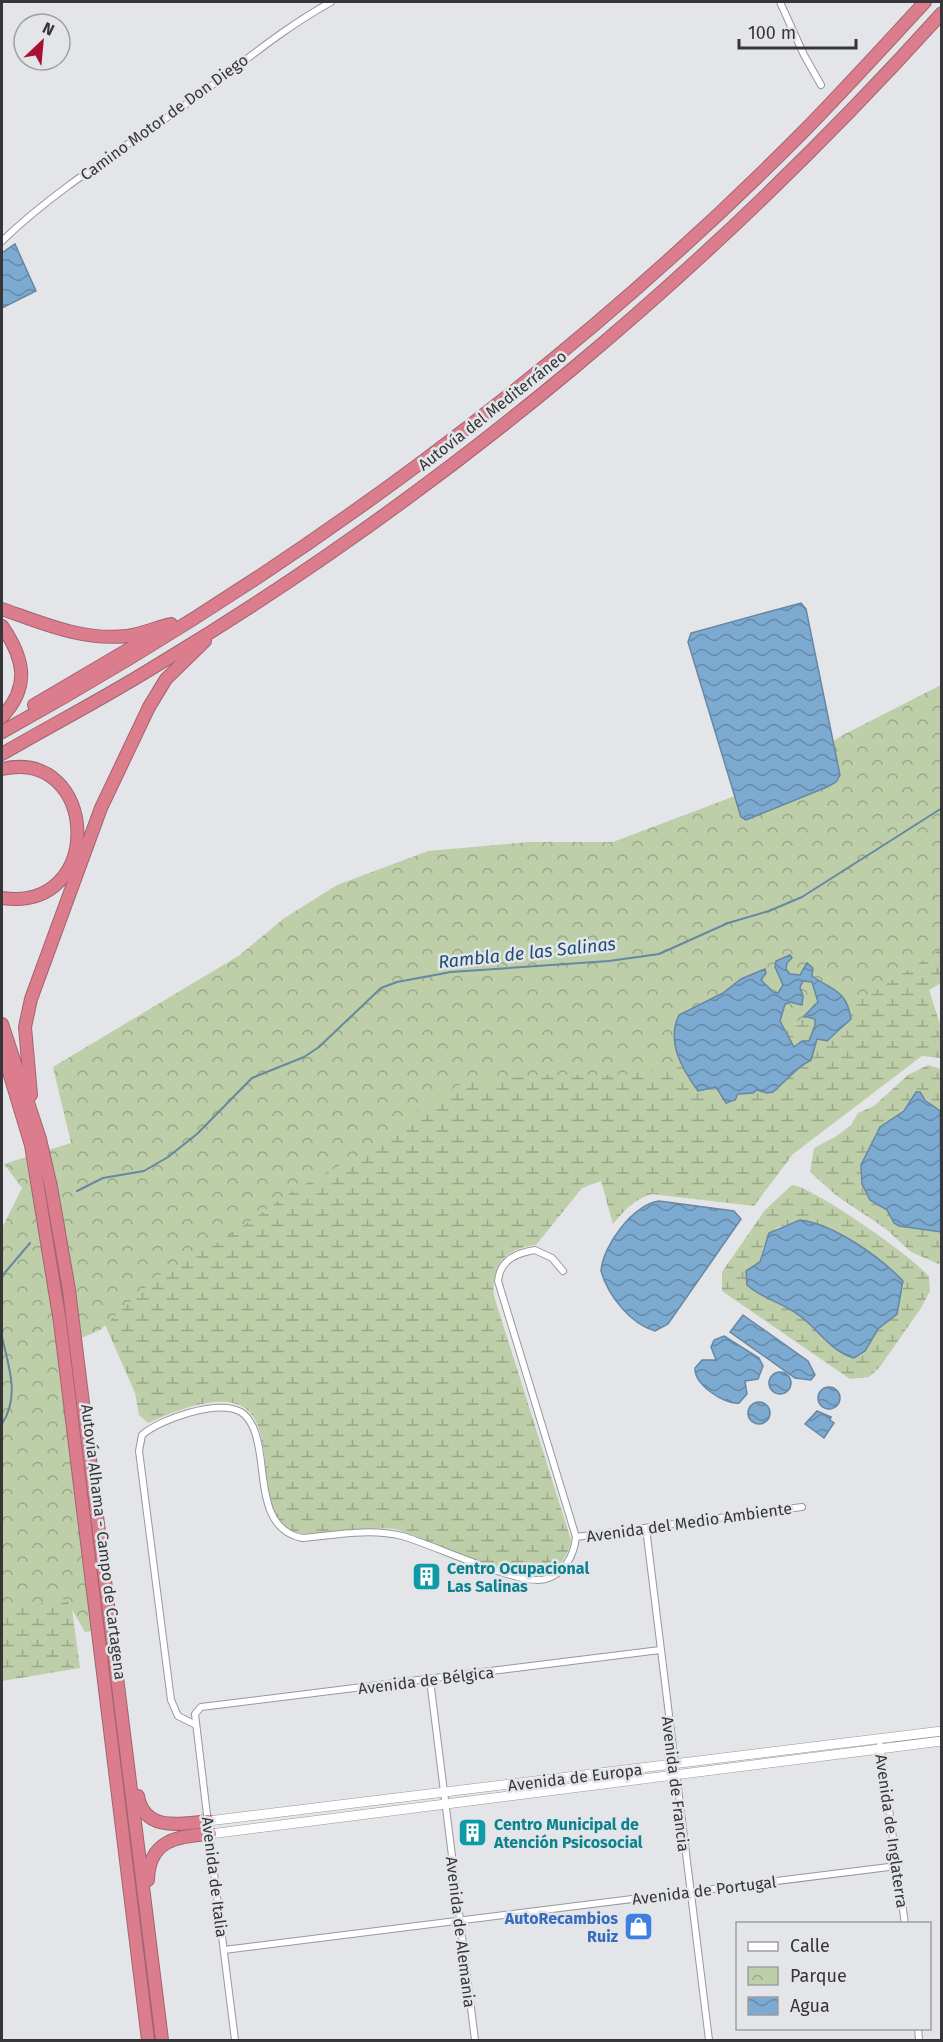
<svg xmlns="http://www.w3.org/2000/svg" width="943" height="2042" font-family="'Fira Sans',sans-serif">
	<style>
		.wetland { fill: url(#wetland-marsh); fill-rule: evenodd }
		.park { fill: url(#park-crowns) }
		.water { fill: url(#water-waves); stroke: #6787a2; stroke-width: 1.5; fill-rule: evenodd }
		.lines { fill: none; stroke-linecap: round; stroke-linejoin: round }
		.stream { stroke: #6787a2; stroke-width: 2 }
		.street-casing { stroke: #96989c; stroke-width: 8 }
		.secondary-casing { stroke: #96989c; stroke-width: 10 }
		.highway-casing { stroke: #a2646f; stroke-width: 14 }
		.street { stroke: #fff; stroke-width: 6 }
		.secondary { stroke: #fff; stroke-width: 9 }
		.highway { stroke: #dc7d8d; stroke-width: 12 }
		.labels { text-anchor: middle; stroke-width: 5; stroke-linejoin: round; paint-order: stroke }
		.street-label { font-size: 16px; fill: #363638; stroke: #e3e5e9 }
		.culture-label { font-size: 16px; font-weight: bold; fill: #0d838f; stroke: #e3e5e9; text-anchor: start }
		.shop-label { font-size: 16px; font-weight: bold; fill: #366cbe; stroke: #e3e5e9; text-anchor: end }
		.water-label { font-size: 18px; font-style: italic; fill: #1a4d73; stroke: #e3e5e9 }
	</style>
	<defs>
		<pattern id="wetland-marsh" width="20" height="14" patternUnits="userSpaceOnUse" patternTransform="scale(1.5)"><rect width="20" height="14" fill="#bdcea8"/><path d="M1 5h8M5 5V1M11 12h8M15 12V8" fill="none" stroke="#9aa88a"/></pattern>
		<pattern id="park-crowns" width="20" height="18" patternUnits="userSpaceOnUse" patternTransform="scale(1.5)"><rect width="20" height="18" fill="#bdcea8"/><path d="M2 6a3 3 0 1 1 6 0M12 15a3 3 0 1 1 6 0" fill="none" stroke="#9aa88a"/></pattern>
		<pattern id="water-waves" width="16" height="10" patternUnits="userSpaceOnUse" patternTransform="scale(1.5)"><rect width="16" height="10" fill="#7caad0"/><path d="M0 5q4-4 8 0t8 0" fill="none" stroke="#668baa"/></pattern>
	</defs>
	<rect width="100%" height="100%" fill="#e3e5e9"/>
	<path class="wetland" d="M 941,784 L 941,983 L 929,990 L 941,1027 L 941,1058 L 922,1056 L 793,1154 L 754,1206 L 652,1194 C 634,1199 624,1211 613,1224 L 601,1181 L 582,1188 L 536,1245 C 505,1248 491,1265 494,1296 L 571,1540 C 569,1553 559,1571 545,1575 C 520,1581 424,1539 395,1529 C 366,1525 313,1541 290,1530 C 235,1501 316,1346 148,1423 L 139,1415 L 135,1393 L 100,1313 L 75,1142 ZM 844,998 C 855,1021 844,1029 825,1042 L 817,1039 L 811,1060 C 793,1069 782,1085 763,1092 C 750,1085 736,1095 726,1103 L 716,1087 L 698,1091 L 679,1062 Z
		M 782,1008 L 815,1019 L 816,1025 L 809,1041 L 793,1047 C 782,1034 780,1024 782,1008 Z
		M 928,1065 L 941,1069 L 941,1118 C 939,1105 927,1103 920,1092 L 916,1092 L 904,1111 L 877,1131 L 861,1165 L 862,1184 L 870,1200 L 887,1210 L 894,1223 L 899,1226 L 941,1232 L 941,1265 L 911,1252 L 886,1229 L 837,1196 L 810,1172 L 814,1148 L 835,1137 L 851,1125 L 858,1113 L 874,1106 L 908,1075 Z
		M 792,1185 C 812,1186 918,1260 929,1277 L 930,1291 L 921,1308 L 879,1368 L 869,1377 L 850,1379 L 722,1291 L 722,1272 L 765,1210 ZM 795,1222 C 835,1234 879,1248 904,1285 L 892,1319 L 878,1329 L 865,1351 L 825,1341 L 822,1334 L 797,1313 L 761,1295 L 746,1271 L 760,1262 L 763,1247 L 776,1228 Z
		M 2,1264 L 52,1461 L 80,1668 L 2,1681 Z"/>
	<path class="park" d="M 941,685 L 941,949 L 872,993 L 678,1067 L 622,1075 L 540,1075 L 463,1083 L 423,1106 L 364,1152 L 293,1191 L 227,1237 L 158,1276 L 100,1330 L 62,1346 L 77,1411 L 75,1449 L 97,1630 L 85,1632 L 66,1599 L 2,1611 L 2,1228 L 22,1188 L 4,1164 L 71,1143 L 53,1067 L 240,955 L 283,919 L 337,885 L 428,851 L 529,842 L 613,842 L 769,783 L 841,736 Z"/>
	<path class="water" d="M 15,244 L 36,291 L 2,308 L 2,253 Z
		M 801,603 L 806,609 L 840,775 L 836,782 L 827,787 L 746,820 L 741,817 L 688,642 L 691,633 Z
		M 790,955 L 792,958 L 787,963 L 786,969 L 790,974 L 800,975 L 807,963 L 813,968 L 812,976 C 832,990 847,990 851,1019 L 827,1041 L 817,1039 L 811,1060 L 801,1066 L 773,1092 L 767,1093 L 757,1090 L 753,1093 L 738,1094 L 735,1100 L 726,1103 L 716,1087 L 698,1091 C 682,1069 666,1042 679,1015 L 723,993 L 741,979 L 765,969 L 766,973 L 761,980 L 773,992 L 778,993 L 783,985 L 775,967 L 776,961 ZM 803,981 L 812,982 L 818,1002 L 804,1016 L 815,1019 L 815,1025 L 809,1041 L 802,1041 L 794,1047 L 780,1021 L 785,1004 L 790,1002 L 802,1005 L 803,996 L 800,987 Z
		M 916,1092 L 920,1092 L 925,1100 L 940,1111 L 941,1232 L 899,1226 L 894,1223 L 887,1210 L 870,1200 L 862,1184 L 861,1165 L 880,1127 L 904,1111 Z
		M 659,1201 L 734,1211 L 741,1219 L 668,1324 L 655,1331 C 630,1324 608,1295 601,1271 C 603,1245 633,1205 659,1201 Z
		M 800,1220 C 834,1224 880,1257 903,1281 L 897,1314 L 878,1329 L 865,1351 L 854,1358 C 830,1351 819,1330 800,1316 C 784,1303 762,1299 747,1285 L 746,1271 L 760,1262 L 769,1233 Z
		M 743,1315 L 808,1361 L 815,1375 L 811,1380 L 795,1378 L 730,1332 Z
		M 724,1336 L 759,1358 L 763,1366 L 758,1379 L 745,1381 L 747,1394 L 739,1403 C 724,1405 694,1384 695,1368 L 702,1360 L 716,1360 L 711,1347 L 714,1340 Z
		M769 1383a11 11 0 1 1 22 0a11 11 0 1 1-22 0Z
		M818 1398a11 11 0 1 1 22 0a11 11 0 1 1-22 0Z
		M748 1413a11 11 0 1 1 22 0a11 11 0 1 1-22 0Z
		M 817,1411 L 831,1417 L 830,1420 L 834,1423 L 824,1438 L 805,1424 Z"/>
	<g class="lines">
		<path class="stream" d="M 77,1191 L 103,1178 L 144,1171 L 168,1157 L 197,1134 L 252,1078 L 304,1057 L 319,1047 L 381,988 L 397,982 L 451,972 L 609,961 L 659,954 L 728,923 L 769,911 L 802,897 L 942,808
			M 2,1276 L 30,1243
			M 2,1337 C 9,1368 20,1396 2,1424"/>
		<defs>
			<path id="street" d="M 780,2 L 804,55 L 821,85
				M 2,241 C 58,187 126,147 189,102 C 237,68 280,30 331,2
				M 646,1528 L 709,2040
				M 576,1537 L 802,1507
				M 430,1680 L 475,2040
				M 196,1725 L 178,1716 L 171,1700 L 139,1451 L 142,1435 C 160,1419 218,1399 241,1412 C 246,1415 250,1421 253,1427 C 269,1462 253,1528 302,1538 C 334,1535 371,1528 402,1536 C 432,1544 521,1587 546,1579 C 565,1573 574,1555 576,1537 L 498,1281 C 500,1260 516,1253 535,1250 L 552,1258 L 563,1271
				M 880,1745 L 905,1924
				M 208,1823 L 195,1714 L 201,1707 L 660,1650
				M 209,1833 L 235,2040
				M 224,1950 L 897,1866
				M 918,2028 L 919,2040"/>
			<path id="secondary" d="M 208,1821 L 942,1731
				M 210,1834 L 942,1741"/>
			<path id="highway" d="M 2,609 C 42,623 83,641 127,636 C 142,634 157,627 171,624
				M 2,626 C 24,658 31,686 2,717
				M 34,705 L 158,632
				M 2,732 C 294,571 568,369 803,132 C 845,89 885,45 925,2
				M 2,754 C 52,725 104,698 154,667 C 447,491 713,267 942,13
				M 2,769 C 99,747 106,913 2,898
				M 2,1024 L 40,1139 L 51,1187 L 69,1290 L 162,2040
				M 2,1049 L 31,1145 L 60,1322 L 148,2040
				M 31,1095 L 25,1027 L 31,999 L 101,808 L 149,707 L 166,679 L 205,641
				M 138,1796 C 144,1832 181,1824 208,1821
				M 148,1880 C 149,1840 177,1836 210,1834"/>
		</defs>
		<use href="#street" class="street-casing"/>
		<use href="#secondary" class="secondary-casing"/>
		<use href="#highway" class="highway-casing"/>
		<use href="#street" class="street"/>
		<use href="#secondary" class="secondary"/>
		<use href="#highway" class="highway"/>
	</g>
	<defs>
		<symbol id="building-square" viewBox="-11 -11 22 22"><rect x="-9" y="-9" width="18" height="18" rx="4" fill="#0f9aa8" stroke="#e3e5e9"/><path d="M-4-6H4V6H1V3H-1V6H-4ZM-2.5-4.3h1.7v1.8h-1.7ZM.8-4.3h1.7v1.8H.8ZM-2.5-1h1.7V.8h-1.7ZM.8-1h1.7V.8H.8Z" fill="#fff"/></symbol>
		<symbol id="shop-square" viewBox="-11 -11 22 22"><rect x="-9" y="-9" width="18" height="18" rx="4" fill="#3f7fe0" stroke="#e3e5e9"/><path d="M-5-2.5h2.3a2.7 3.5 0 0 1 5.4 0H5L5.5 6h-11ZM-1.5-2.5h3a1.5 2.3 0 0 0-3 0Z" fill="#fff"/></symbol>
	</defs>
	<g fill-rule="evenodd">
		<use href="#building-square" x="410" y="1560" width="33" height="33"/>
		<use href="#building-square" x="456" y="1816" width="33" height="33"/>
		<use href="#shop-square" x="622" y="1910" width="33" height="33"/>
	</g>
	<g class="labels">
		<g class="street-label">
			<text transform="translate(164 117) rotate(-36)" y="6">Camino Motor de Don Diego</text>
			<text transform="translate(492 410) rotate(-38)" y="6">Autovía del Mediterráneo</text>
			<text transform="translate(689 1522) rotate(-8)" y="6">Avenida del Medio Ambiente</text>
			<text transform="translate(104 1542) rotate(83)" y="6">Autovía Alhama - Campo de Cartagena</text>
			<text transform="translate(426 1680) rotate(-7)" y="6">Avenida de Bélgica</text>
			<text transform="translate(575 1777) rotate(-7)" y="6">Avenida de Europa</text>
			<text transform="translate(676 1784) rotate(83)" y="6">Avenida de Francia</text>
			<text transform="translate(892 1831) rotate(82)" y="6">Avenida de Inglaterra</text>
			<text transform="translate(215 1877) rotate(83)" y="6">Avenida de Italia</text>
			<text transform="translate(704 1890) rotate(-7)" y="6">Avenida de Portugal</text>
			<text transform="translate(461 1932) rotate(83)" y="6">Avenida de Alemania</text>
		</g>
		<g class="culture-label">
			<text x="447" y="1574">Centro Ocupacional<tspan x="447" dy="18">Las Salinas</tspan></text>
			<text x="494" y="1830">Centro Municipal de<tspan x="494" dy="18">Atención Psicosocial</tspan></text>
		</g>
		<g class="shop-label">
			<text x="618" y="1924">AutoRecambios<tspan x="618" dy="18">Ruiz</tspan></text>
		</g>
		<g class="water-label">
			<text transform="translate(527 953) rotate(-6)" y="6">Rambla de las Salinas</text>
		</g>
	</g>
	<rect width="943" height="2042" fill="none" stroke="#363638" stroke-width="6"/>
	<rect x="736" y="1922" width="195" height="108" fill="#e3e5e9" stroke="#9e9fa2" stroke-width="1.5"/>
	<rect x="748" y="1942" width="30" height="9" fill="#ffffff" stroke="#9e9fa2" stroke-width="1.5"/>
	<text x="790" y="1952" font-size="18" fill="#363638">Calle</text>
	<rect x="748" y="1967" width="30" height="18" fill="url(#park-crowns)" stroke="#9e9fa2" stroke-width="1.5"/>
	<text x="790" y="1982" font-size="18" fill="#363638">Parque</text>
	<rect x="748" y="1997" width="30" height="18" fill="url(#water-waves)" stroke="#9e9fa2" stroke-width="1.5"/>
	<text x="790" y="2012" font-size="18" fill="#363638">Agua</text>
	<g transform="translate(42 42) rotate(26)"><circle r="28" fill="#e3e5e9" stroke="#9e9fa2" stroke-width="1.5"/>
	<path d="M0-4.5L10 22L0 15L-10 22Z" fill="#a91134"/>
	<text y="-9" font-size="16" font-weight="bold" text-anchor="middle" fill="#363638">N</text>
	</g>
	<path d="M739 39v9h117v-9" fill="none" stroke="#363638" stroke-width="3"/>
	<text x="748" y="39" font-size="18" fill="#363638" stroke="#e3e5e9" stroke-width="4.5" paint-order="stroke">100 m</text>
</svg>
